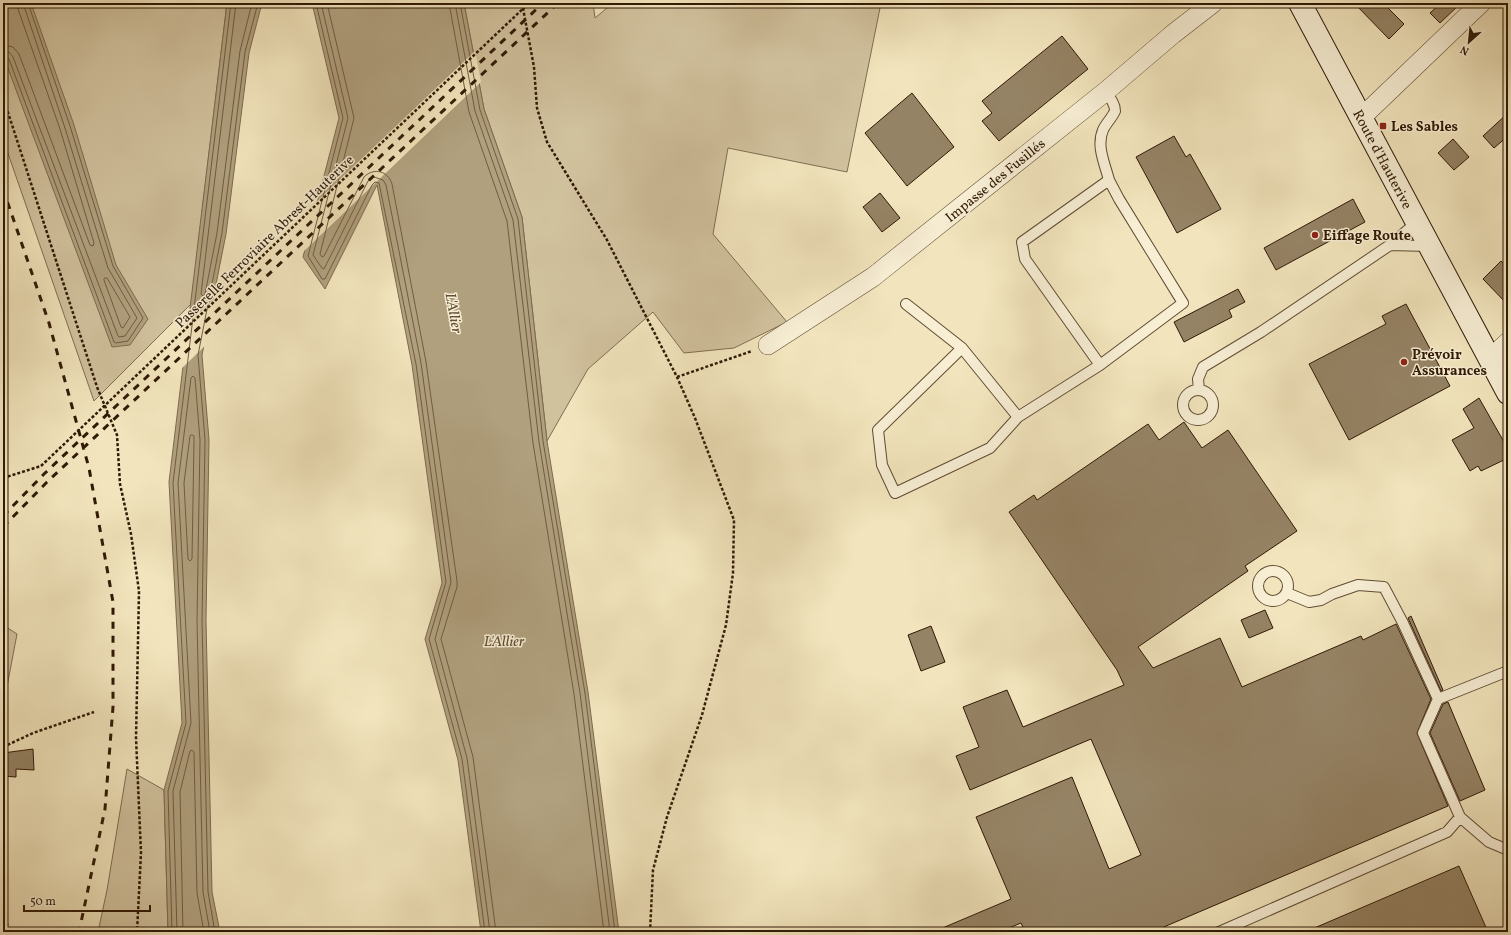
<svg xmlns="http://www.w3.org/2000/svg" width="1511" height="935" font-family="Vollkorn,serif">
	<style>
		.green { fill: #d1c29e; stroke: #806e52 }
		.water { fill: #b0a07e; stroke: #7d6a4e }
		.pier { fill: #f2e5bd }
		.lines { fill: none; stroke-linecap: round; stroke-linejoin: round }
		.shore { stroke: #705c42; stroke-width: 1 }
		.building { fill: #958365; stroke: #301905 }
		.lane-casing { stroke: #604c33; stroke-width: 12 }
		.street-casing { stroke: #604c33; stroke-width: 20 }
		.secondary-casing { stroke: #301905; stroke-width: 24 }
		.path { stroke: #301905; stroke-width: 2.5; stroke-dasharray: 3 2; stroke-linecap: butt }
		.lane { stroke: #f7eed4; stroke-width: 10 }
		.street { stroke: #f7eed4; stroke-width: 19 }
		.secondary { stroke: #f7eed4; stroke-width: 22 }
		.rail { stroke: #301905; stroke-width: 3; stroke-dasharray: 7 7; stroke-linecap: butt }
		.path-bridge { stroke: #301905; stroke-width: 2.5; stroke-dasharray: 3 2; stroke-linecap: butt }
		.poi-dot { fill: #8f2418; stroke: #f7eed4; stroke-width: 1.5 }
		.labels { text-anchor: middle; stroke-width: 3; stroke-linejoin: round; paint-order: stroke }
		.poi-label { font-size: 14px; font-weight: bold; fill: #301905; stroke: #f7eed4; text-anchor: start }
		.street-label { font-size: 14px; fill: #301905; stroke: #f7eed4 }
		.water-label { font-size: 15px; font-style: italic; fill: #634f35; stroke: #f7eed4 }
	</style>
	<rect width="100%" height="100%" fill="#f2e5bd"/>
	<filter id="stains"><feTurbulence type="fractalNoise" baseFrequency=".005" numOctaves="4"/><feColorMatrix values="0 0 0 0 .2 0 0 0 0 .09 0 0 0 0 .02 0 0 0 .5 -.17"/></filter>
	<radialGradient id="worn" r=".72"><stop offset=".6" stop-color="#630" stop-opacity="0"/><stop offset="1" stop-color="#630" stop-opacity=".3"/></radialGradient>
	<path class="green" d="M 3,3 L 227,3 L 191,304 L 94,401 L 3,139 Z
		M 464,3 L 593,3 L 595,18 L 613,3 L 881,3 L 847,172 L 728,148 L 713,234 L 787,322 L 734,348 L 684,353 L 653,312 L 588,369 L 547,441 L 522,217 L 484,109 Z
		M 3,625 L 17,634 L 6,692 L 3,742 Z
		M 127,769 L 164,790 L 168,932 L 98,932 L 107,890 Z"/>
	<path class="water" d="M 3,3 L 31,3 L 74,125 L 116,265 L 148,319 L 130,345 L 112,347 L 3,55 Z
		M 227,3 L 262,3 L 249,53 L 226,234 L 202,355 L 209,440 L 206,620 L 212,892 L 220,932 L 168,932 L 164,790 L 182,723 L 169,482 Z
		M 312,3 L 464,3 L 484,109 L 522,217 L 547,441 L 588,692 L 619,932 L 481,932 L 458,760 L 425,639 L 442,583 L 412,365 L 377,185 L 325,289 L 303,257 L 339,118 Z"/>
	<path class="pier" d="M 475,51 L 481,82 L 302,253 L 315,203 Z
		M 216,297 L 206,345 L 181,369 L 186,325 Z"/>
	<g class="lines">
		<path class="shore" d="M 236,3 L 201,294 L 203,296 L 205,294 L 217,233 L 240,51 L 252,3
			M 316,3 L 343,118 L 308,256 L 322,279 L 325,279 L 372,185 L 375,182 L 379,183 L 416,364 L 446,582 L 429,639 L 462,759 L 485,932
			M 321,3 L 348,118 L 313,255 L 322,268 L 324,269 L 368,181 L 374,177 L 383,180 L 386,185 L 421,363 L 451,582 L 435,639 L 467,758 L 490,932
			M 327,3 L 354,118 L 320,254 L 322,257 L 324,256 L 364,177 C 374,167 388,171 392,184 L 426,362 L 457,581 L 457,587 L 441,639 L 473,757 L 496,932
			M 449,3 L 469,112 L 507,221 L 533,443 L 574,694 L 604,932
			M 455,3 L 475,111 L 513,220 L 539,442 L 580,693 L 610,932
			M 460,3 L 480,110 L 518,219 L 543,441 L 585,693 L 615,932
			M 3,45 L 13,47 L 19,54 L 90,245 L 93,246 L 94,243 L 60,129 L 18,9 L 17,3
			M 3,51 L 9,52 L 13,57 L 118,336 L 119,337 L 125,336 L 137,318 L 108,268 L 65,128 L 23,3
			M 3,56 L 6,56 L 9,59 L 114,342 L 116,343 L 128,341 L 143,318 L 113,266 L 70,126 L 28,3
			M 105,278 L 107,278 L 130,317 L 123,328 L 121,327 L 104,280 Z
			M 192,435 L 194,436 L 194,441 L 192,559 L 190,561 L 188,559 L 184,483 L 190,436 Z
			M 172,932 L 168,791 L 186,723 L 173,483 L 231,3
			M 177,932 L 173,791 L 191,723 L 178,483 L 191,378 L 193,376 L 195,378 L 200,440 L 197,621 L 203,892 L 210,932
			M 183,932 L 180,792 L 190,751 L 192,750 L 194,752 L 197,893 L 204,932
			M 215,932 L 208,892 L 202,621 L 205,440 L 198,355 L 222,233 L 245,52 L 258,3"/>
	</g>
	<path class="building" d="M 1354,3 L 1383,3 L 1404,24 L 1389,39 Z
		M 1441,3 L 1461,3 L 1440,23 L 1430,13 Z
		M 1062,36 L 1088,69 L 999,141 L 982,121 L 992,113 L 982,101 Z
		M 912,93 L 954,147 L 907,186 L 865,133 Z
		M 1508,113 L 1508,136 L 1494,148 L 1483,136 Z
		M 1174,136 L 1186,157 L 1190,154 L 1221,209 L 1177,233 L 1136,157 Z
		M 1453,139 L 1469,157 L 1454,170 L 1438,153 Z
		M 880,193 L 900,218 L 882,232 L 863,207 Z
		M 1353,199 L 1365,222 L 1276,270 L 1264,248 Z
		M 1501,261 L 1508,268 L 1508,305 L 1483,279 Z
		M 1238,289 L 1245,302 L 1229,310 L 1232,317 L 1184,342 L 1174,322 Z
		M 1406,304 L 1450,386 L 1349,440 L 1309,364 L 1386,324 L 1382,316 Z
		M 1479,398 L 1508,449 L 1508,458 L 1481,471 L 1478,466 L 1470,471 L 1452,440 L 1474,428 L 1463,409 Z
		M 1184,422 L 1202,448 L 1228,430 L 1297,531 L 1245,566 L 1248,571 L 1138,647 L 1153,668 L 1220,638 L 1242,687 L 1361,636 L 1363,640 L 1396,624 L 1431,699 L 1417,733 L 1448,806 L 1152,932 L 1025,932 L 1021,923 L 999,932 L 933,932 L 1011,899 L 976,817 L 1072,777 L 1109,869 L 1141,855 L 1091,739 L 970,790 L 956,756 L 979,747 L 963,707 L 1007,690 L 1023,727 L 1124,685 L 1117,670 L 1009,512 L 1034,495 L 1037,500 L 1148,424 L 1159,440 Z
		M 1265,610 L 1273,628 L 1249,638 L 1241,620 Z
		M 1411,616 L 1443,690 L 1441,691 L 1408,618 Z
		M 931,626 L 945,662 L 921,671 L 908,635 Z
		M 1448,702 L 1485,790 L 1460,801 L 1430,733 L 1443,704 Z
		M 33,749 L 34,770 L 16,769 L 16,777 L 3,776 L 3,753 Z
		M 1459,866 L 1488,932 L 1305,932 Z"/>
	<g class="lines">
		<defs>
			<path id="lane" d="M 1105,92 C 1110,98 1115,103 1115,111 C 1112,118 1106,123 1103,130 C 1096,146 1105,164 1109,180
				M 1390,245 L 1429,246
				M 906,304 L 962,348 L 1018,417 L 1100,365 L 1183,303 L 1119,199 L 1109,180 L 1022,242 L 1025,259 L 1100,365
				M 962,348 L 878,430 L 882,465 L 895,493 L 990,448 L 1018,417
				M 1199,390 L 1198,379 L 1203,367 L 1261,332 L 1390,245 L 1417,222
				M1183 405a15 15 0 1 1 30 0a15 15 0 1 1-30 0Z
				M1258 586a15 15 0 1 1 30 0a15 15 0 1 1-30 0Z
				M 1287,593 L 1309,602 L 1321,600 L 1332,594 L 1358,585 L 1384,587 L 1403,623 L 1438,699
				M 1460,817 L 1423,733 L 1438,699 L 1508,671
				M 1219,932 L 1447,832 L 1460,817 L 1489,842 L 1508,850"/>
			<path id="street" d="M 1361,118 L 1481,3
				M 768,345 L 873,277 L 1105,92 L 1173,34 L 1213,3
				M 1489,360 L 1508,342"/>
			<path id="secondary" d="M 1300,3 L 1508,393"/>
		</defs>
		<use href="#lane" class="lane-casing"/>
		<use href="#street" class="street-casing"/>
		<use href="#secondary" class="secondary-casing"/>
		<path class="path" d="M 522,3 L 534,67 L 537,108 L 547,142 L 607,240 L 677,377 L 695,418 L 734,520 L 733,573 L 726,625 L 702,715 L 667,817 L 653,870 L 650,932
			M 3,97 L 97,387 L 117,435 L 120,484 L 131,534 L 139,591 L 136,738 L 141,853 L 137,932
			M 677,377 L 752,351
			M 3,478 L 41,466
			M 3,747 L 33,733 L 94,712
			M 3,908 L 9,932"/>
		<use href="#lane" class="lane"/>
		<use href="#street" class="street"/>
		<use href="#secondary" class="secondary"/>
		<path class="rail" d="M 3,189 L 49,323 L 89,468 L 113,602 L 113,707 L 105,809 L 79,932
			M 3,516 L 44,474 L 543,3
			M 3,527 L 47,482 L 558,3"/>
		<path class="path-bridge" d="M 41,466 L 529,3"/>
	</g>
	<g class="poi-dot">
		<rect x="1379" y="122" width="8" height="8" rx="2"/>
		<circle cx="1315" cy="235" r="4"/>
		<circle cx="1404" cy="362" r="4"/>
	</g>
	<g class="labels">
		<g class="poi-label">
			<text x="1391" y="131">Les Sables</text>
			<text x="1323" y="240">Eiffage Route</text>
			<text x="1412" y="359">Prévoir<tspan x="1412" dy="16">Assurances</tspan></text>
		</g>
		<g class="street-label">
			<text transform="translate(1383 159) rotate(62)" y="5">Route d'Hauterive</text>
			<text transform="translate(995 180) rotate(-39)" y="5">Impasse des Fusillés</text>
			<text transform="translate(264 241) rotate(-44)" y="5">Passerelle Ferroviaire Abrest-Hauterive</text>
		</g>
		<g class="water-label">
			<text transform="translate(454 313) rotate(80)" y="5">L'Allier</text>
			<text x="504" y="646">L'Allier</text>
		</g>
	</g>
	<rect width="1511" height="935" fill="none" stroke="#f2e5bd" stroke-width="16"/>
	<rect x="4" y="4" width="1503" height="927" fill="none" stroke="#301905" stroke-width="2"/>
	<rect x="8" y="8" width="1495" height="919" fill="none" stroke="#301905"/>
	<g transform="translate(1469 42) rotate(207)" stroke="#f7eed4" stroke-width="3" paint-order="stroke">
	<path d="M0-3L7 15L0 10L-7 15Z" fill="#301905"/>
	<text y="-6" font-size="11" font-weight="bold" text-anchor="middle" fill="#301905">N</text>
	</g>
	<path d="M24 905v6h126v-6" fill="none" stroke="#301905" stroke-width="2"/>
	<text x="30" y="905" font-size="12" fill="#301905" stroke="#f7eed4" stroke-width="3" paint-order="stroke">50 m</text>
	<rect width="100%" height="100%" filter="url(#stains)"/>
	<rect width="100%" height="100%" fill="url(#worn)"/>
</svg>
